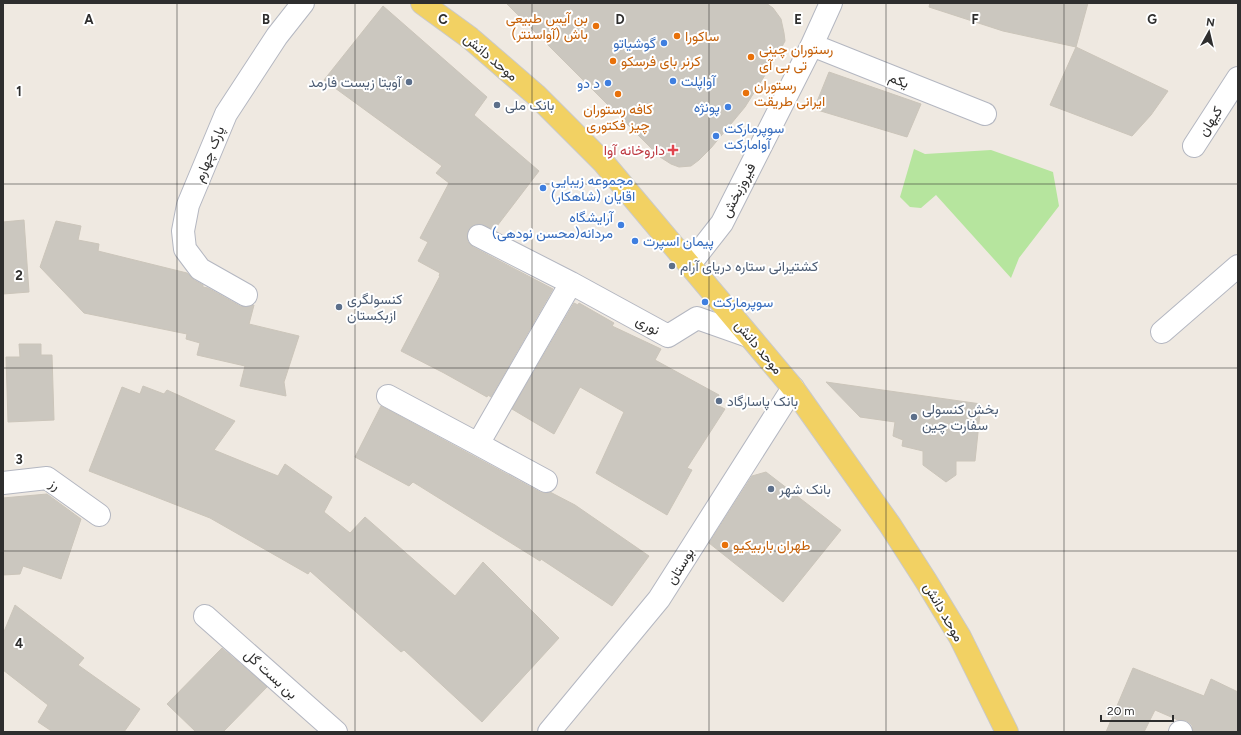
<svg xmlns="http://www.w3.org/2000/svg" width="1241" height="735" font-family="Figtree,Vazirmatn,sans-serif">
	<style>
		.green { fill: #b6e59e }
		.building { fill: #cbc7bf; stroke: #cbc5ba }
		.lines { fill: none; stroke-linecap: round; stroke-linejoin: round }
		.minor-casing { stroke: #b4b7c1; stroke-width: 24 }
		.major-casing { stroke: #c9c9c9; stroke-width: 24 }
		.minor { stroke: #fff; stroke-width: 22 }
		.major { stroke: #f2d163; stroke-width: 22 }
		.grid { fill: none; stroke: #2e2e2e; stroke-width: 1; stroke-opacity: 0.55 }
		.food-dot { fill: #e8710a; stroke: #fff; stroke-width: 1.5 }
		.shop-dot { fill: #3f7fe0; stroke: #fff; stroke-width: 1.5 }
		.service-dot { fill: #5c6f8a; stroke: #fff; stroke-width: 1.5 }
		.health-dot { fill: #e0444e; stroke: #fff; stroke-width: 1.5 }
		.labels { text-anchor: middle; stroke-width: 4; stroke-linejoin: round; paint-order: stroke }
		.food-label { font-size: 14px; fill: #c56008; stroke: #fff; text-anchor: start }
		.shop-label { font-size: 14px; fill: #366cbe; stroke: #fff; text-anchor: start }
		.street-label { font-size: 14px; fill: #2e2e2e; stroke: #fff }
		.service-label { font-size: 14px; fill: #4e5e75; stroke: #fff; text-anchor: start }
		.health-label { font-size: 14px; fill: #be3a42; stroke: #fff; text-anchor: end }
		.grid-label { font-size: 13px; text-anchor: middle; font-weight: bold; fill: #2e2e2e; stroke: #fff; stroke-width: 4; stroke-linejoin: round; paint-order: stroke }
	</style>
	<rect width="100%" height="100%" fill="#efe9e1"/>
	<path class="green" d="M 914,149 L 925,154 L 991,150 L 1053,172 L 1059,206 L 1019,258 L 1011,278 L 936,195 L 921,208 L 910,207 L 900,197 Z"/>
	<path class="building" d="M 506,3 L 766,3 L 773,8 L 781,19 L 784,33 L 785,41 L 777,56 L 745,107 L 711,148 L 699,160 L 691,166 L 679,167 L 671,164 L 660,157 Z
		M 930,3 L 1088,3 L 1076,47 L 1003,31 L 929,7 Z
		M 383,6 L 487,97 L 474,115 L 539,171 L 494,230 L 479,224 L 472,226 L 468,231 L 467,236 L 468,242 L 473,247 L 553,289 L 491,397 L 488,395 L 487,397 L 444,373 L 401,351 L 440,276 L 439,276 L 440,273 L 418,261 L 428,242 L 420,238 L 449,183 L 436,173 L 442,166 L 324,80 Z
		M 1076,47 L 1168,91 L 1151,115 L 1132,136 L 1050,105 Z
		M 829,72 L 921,104 L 907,137 L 814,109 Z
		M 24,220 L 29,292 L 3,294 L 3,222 Z
		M 56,221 L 81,226 L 78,240 L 99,244 L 98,251 L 187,273 L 194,280 L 203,285 L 203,287 L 208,288 L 240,306 L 246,307 L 254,305 L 249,324 L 299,336 L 284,382 L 286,396 L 240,386 L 245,366 L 197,355 L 200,343 L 186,339 L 187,334 L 84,313 L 40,267 Z
		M 574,303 L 578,305 L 579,303 L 614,323 L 612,326 L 661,349 L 655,360 L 719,395 L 715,404 L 725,409 L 687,468 L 692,470 L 667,515 L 596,473 L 624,412 L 580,387 L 554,434 L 512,409 Z
		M 19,344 L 41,344 L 41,355 L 52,355 L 54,420 L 8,422 L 6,357 L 20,357 Z
		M 826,382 L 981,404 L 975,461 L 956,461 L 956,475 L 946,482 L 923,465 L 923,451 L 902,446 L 903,440 L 893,436 L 895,422 L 860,417 Z
		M 143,386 L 164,394 L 167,390 L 235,421 L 214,450 L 278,476 L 285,464 L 332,497 L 324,512 L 350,533 L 365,517 L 455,596 L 483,562 L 559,638 L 482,722 L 404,650 L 401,652 L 310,571 L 308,574 L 210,518 L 89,471 L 122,387 L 140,394 Z
		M 381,406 L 540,492 L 546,493 L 550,492 L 575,505 L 649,556 L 612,606 L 541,559 L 540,561 L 413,482 L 409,486 L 355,457 Z
		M 766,472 L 841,530 L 783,602 L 709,543 L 752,476 Z
		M 47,494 L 81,519 L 61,579 L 23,566 L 20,574 L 3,575 L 3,498 Z
		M 15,605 L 84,658 L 78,665 L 140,709 L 124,732 L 53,732 L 38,722 L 48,705 L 3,670 L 3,634 Z
		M 222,648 L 267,687 L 223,732 L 196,732 L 167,704 Z
		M 1133,668 L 1204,696 L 1211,679 L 1238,692 L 1238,732 L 1193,732 L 1192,725 L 1187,721 L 1178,720 L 1155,710 L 1144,732 L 1106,732 Z"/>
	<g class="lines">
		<defs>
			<path id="minor" d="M 812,45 L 985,114
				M 1194,146 L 1238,78
				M 479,236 L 571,283 L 668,336 L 697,318 L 748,336
				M 690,264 L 722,223 L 812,45 L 831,3
				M 246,295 L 200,269 L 185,249 L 183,231 L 188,205 L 226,114 L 277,36 L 303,3
				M 1162,332 L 1238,266
				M 388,396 L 478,444
				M 546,481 L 478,444 L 571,283
				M 3,483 L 47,478 L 99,515
				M 205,616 L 336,732
				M 549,732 L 659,599 L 793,388
				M 1180,732 L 1181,732"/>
			<path id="major" d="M 422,3 L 470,38 L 536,95 L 603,162 L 793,388 L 890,525 L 926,581 L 960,637 L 1007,732"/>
		</defs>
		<use href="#minor" class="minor-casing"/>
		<use href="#major" class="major-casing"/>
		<use href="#minor" class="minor"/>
		<use href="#major" class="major"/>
	</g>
	<path class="grid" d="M 177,3 L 177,732M 355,3 L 355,732M 532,3 L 532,732M 709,3 L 709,732M 886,3 L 886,732M 1064,3 L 1064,732M 3,184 L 1238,184M 3,368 L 1238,368M 3,551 L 1238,551"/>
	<g class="food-dot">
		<circle cx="596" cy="26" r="4"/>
		<circle cx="677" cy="36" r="4"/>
		<circle cx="751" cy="57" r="4"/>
		<circle cx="613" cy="61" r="4"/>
		<circle cx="746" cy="93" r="4"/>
		<circle cx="618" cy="94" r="4"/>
		<circle cx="725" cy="545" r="4"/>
	</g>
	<g class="shop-dot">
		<circle cx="664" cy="43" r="4"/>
		<circle cx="673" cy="81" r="4"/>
		<circle cx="608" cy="83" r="4"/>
		<circle cx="728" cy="107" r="4"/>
		<circle cx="716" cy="136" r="4"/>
		<circle cx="543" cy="188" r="4"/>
		<circle cx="621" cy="225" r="4"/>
		<circle cx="635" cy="241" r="4"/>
		<circle cx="705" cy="302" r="4"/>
	</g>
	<g class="service-dot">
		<circle cx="409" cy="82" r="4"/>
		<circle cx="497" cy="105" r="4"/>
		<circle cx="672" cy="266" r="4"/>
		<circle cx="339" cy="307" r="4"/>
		<circle cx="719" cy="401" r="4"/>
		<circle cx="914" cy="417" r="4"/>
		<circle cx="771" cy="489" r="4"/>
	</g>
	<path class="health-dot" d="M671 144h4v4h4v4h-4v4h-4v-4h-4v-4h4z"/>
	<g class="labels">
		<g class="food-label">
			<text x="588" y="23" text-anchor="end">بن آیس طبیعی<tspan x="588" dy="16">باش (آواسنتر)</tspan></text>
			<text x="685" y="41">ساکورا</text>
			<text x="759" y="54">رستوران چینی<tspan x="759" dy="16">تی بی آی</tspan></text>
			<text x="621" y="66">کرنر بای فرسکو</text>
			<text x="754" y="90">رستوران<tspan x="754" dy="16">ایرانی طریقت</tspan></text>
			<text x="618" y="114" text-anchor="middle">کافه رستوران<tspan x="618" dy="16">چیز فکتوری</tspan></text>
			<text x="733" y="550">طهران باربیکیو</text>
		</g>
		<g class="shop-label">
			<text x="656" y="48" text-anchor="end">گوشیاتو</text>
			<text x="681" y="86">آواپلت</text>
			<text x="600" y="88" text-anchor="end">د دو</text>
			<text x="720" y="112" text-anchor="end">پونژه</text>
			<text x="724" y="133">سوپرمارکت<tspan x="724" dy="16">آوامارکت</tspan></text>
			<text x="551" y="185">مجموعه زیبایی<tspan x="551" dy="16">اقایان (شاهکار)</tspan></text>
			<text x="613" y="222" text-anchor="end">آرایشگاه<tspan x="613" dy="16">مردانه(محسن نودهی)</tspan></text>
			<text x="643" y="246">پیمان اسپرت</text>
			<text x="713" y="307">سوپرمارکت</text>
		</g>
		<g class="street-label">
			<text transform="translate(491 57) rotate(40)" y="5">موحد دانش</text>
			<text transform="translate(899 80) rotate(22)" y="5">یکم</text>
			<text transform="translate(1210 121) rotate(-57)" y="5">کیهان</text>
			<text transform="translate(209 154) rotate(-68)" y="5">پارک چهارم</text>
			<text transform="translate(738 190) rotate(-63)" y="5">فیروزبخش</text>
			<text transform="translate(648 325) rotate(29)" y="5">نوری</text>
			<text transform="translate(759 347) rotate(50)" y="5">موحد دانش</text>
			<text transform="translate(55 484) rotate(33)" y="5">رز</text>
			<text transform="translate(680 566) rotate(-58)" y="5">بوستان</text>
			<text transform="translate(944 612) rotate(60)" y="5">موحد دانش</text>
			<text transform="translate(271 674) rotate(42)" y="5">بن بست گل</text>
		</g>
		<g class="service-label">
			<text x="401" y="87" text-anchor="end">آویتا زیست فارمد</text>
			<text x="505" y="110">بانک ملی</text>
			<text x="680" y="271">کشتیرانی ستاره دریای آرام</text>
			<text x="347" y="304">کنسولگری<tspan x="347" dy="16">ازبکستان</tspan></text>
			<text x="727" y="406">بانک پاسارگاد</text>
			<text x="922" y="414">بخش کنسولی<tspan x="922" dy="16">سفارت چین</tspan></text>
			<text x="779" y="494">بانک شهر</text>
		</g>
		<g class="health-label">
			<text x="665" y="155">داروخانه آوا</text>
		</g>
	</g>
	<g class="grid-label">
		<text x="89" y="24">A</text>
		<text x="266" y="24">B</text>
		<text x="443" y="24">C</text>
		<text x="620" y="24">D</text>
		<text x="798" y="24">E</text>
		<text x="975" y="24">F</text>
		<text x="1152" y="24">G</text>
		<text x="19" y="96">1</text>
		<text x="19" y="280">2</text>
		<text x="19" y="464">3</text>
		<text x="19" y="648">4</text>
	</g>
	<rect width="1241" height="735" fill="none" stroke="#2e2e2e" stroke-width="8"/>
	<g transform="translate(1209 32) rotate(8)" stroke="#ffffff" stroke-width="3" paint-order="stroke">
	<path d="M0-3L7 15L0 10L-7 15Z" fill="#2e2e2e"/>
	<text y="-6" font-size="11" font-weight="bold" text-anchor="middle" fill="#2e2e2e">N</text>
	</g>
	<path d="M1101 715v6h72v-6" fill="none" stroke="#2e2e2e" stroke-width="2"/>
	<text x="1107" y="715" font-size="12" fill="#2e2e2e" stroke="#ffffff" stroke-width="3" paint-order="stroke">20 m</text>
</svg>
